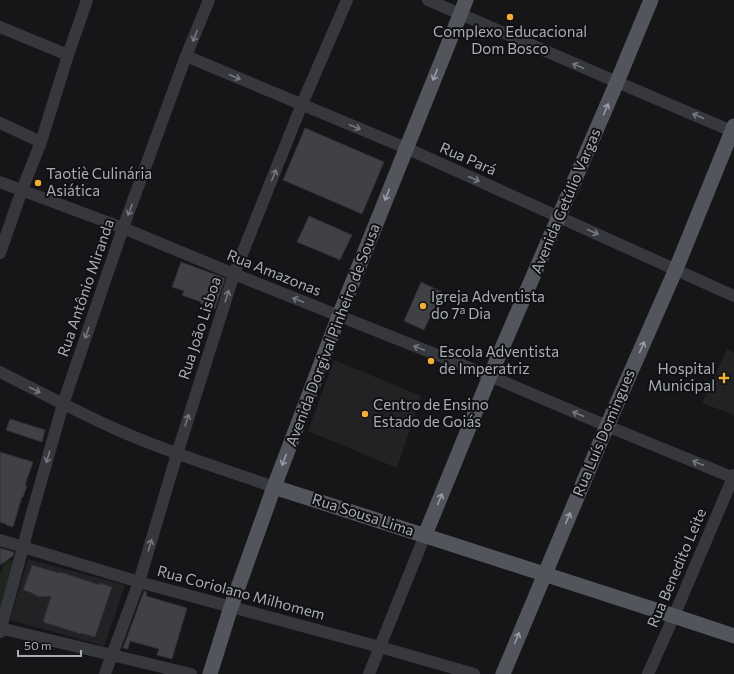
<svg xmlns="http://www.w3.org/2000/svg" width="734" height="674" font-family="Commissioner,sans-serif">
	<style>
		.built { fill: #222225 }
		.green { fill: #1e261f }
		.building { fill: #404145; stroke: #303034 }
		.lines { fill: none; stroke-linecap: round; stroke-linejoin: round }
		.minor { stroke: #37383d; stroke-width: 12 }
		.major { stroke: #53555c; stroke-width: 15 }
		.oneway { stroke: #757881 }
		.oneway2 { stroke: #979ba6 }
		.poi-dot { fill: #f2b134; stroke: #111113; stroke-width: 1.5 }
		.labels { text-anchor: middle; stroke-width: 4; stroke-linejoin: round; paint-order: stroke }
		.poi-label { font-size: 15px; fill: #a8adb8; stroke: #111113; text-anchor: start }
		.street-label { font-size: 15px; fill: #a8adb8; stroke: #111113 }
	</style>
	<rect width="100%" height="100%" fill="#161618"/>
	<path class="built" d="M 727,349 L 734,353 L 734,415 L 702,403 Z
		M 334,360 L 421,396 L 397,468 L 308,431 Z
		M 28,559 L 125,585 L 104,646 L 10,620 Z"/>
	<path class="green" d="M 5,560 L 19,561 L 0,618 L 0,573 L 1,573 Z"/>
	<path class="building" d="M 305,128 L 384,162 L 362,214 L 283,180 Z
		M 309,216 L 352,235 L 340,260 L 297,242 Z
		M 181,262 L 225,278 L 215,309 L 200,303 L 201,302 L 182,295 L 184,291 L 172,287 Z
		M 421,282 L 442,292 L 424,330 L 404,321 Z
		M 10,419 L 45,430 L 42,442 L 6,430 Z
		M 0,452 L 33,462 L 25,485 L 27,486 L 23,497 L 22,497 L 13,527 L 6,525 L 6,524 L 0,522 Z
		M 0,548 L 14,552 L 13,556 L 0,565 Z
		M 32,565 L 59,573 L 60,572 L 100,585 L 100,583 L 112,587 L 95,637 L 81,633 L 81,634 L 43,622 L 51,596 L 39,597 L 30,592 L 29,592 L 23,590 Z
		M 144,591 L 147,592 L 146,596 L 187,608 L 172,659 L 157,655 L 159,649 L 130,641 L 128,649 L 123,648 Z"/>
	<g class="lines">
		<path class="minor" d="M 428,0 L 617,82 L 734,132
			M 0,27 L 68,55
			M 186,56 L 406,148 L 734,296
			M 0,123 L 41,142
			M 0,182 L 123,228 L 234,274 L 490,376 L 607,426 L 734,478
			M 0,253 L 22,190 L 41,142 L 68,55 L 87,0
			M 0,372 C 40,392 79,413 120,431 C 170,453 223,469 274,487
			M 0,540 L 139,582 L 380,647 L 474,674
			M 0,628 L 191,674
			M 0,632 L 23,547 L 29,524 L 63,404 L 123,228 L 186,56 L 209,0
			M 105,674 L 139,582 L 177,454 L 234,274 L 302,104 L 347,0
			M 369,674 L 425,535
			M 648,674 L 674,616 L 734,475"/>
		<path class="major" d="M 274,487 L 674,616 L 734,636
			M 425,535 L 490,376 L 617,82 L 651,0
			M 210,674 L 231,607 L 274,487 L 339,316 L 466,0
			M 503,674 L 607,426 L 676,269 L 734,126"/>
	</g>
	<defs><path id="oneway-shaft" d="M-6 0H5M1.5-3L5.5 0L1.5 3" fill="none" stroke-width="1.6" stroke-linecap="round" stroke-linejoin="round"/></defs>
	<g class="oneway">
		<use href="#oneway-shaft" transform="translate(195 36) rotate(112)"/>
		<use href="#oneway-shaft" transform="translate(578 66) rotate(-157)"/>
		<use href="#oneway-shaft" transform="translate(235 77) rotate(23)"/>
		<use href="#oneway-shaft" transform="translate(698 116) rotate(-157)"/>
		<use href="#oneway-shaft" transform="translate(355 127) rotate(23)"/>
		<use href="#oneway-shaft" transform="translate(274 175) rotate(-68)"/>
		<use href="#oneway-shaft" transform="translate(474 179) rotate(24)"/>
		<use href="#oneway-shaft" transform="translate(130 210) rotate(111)"/>
		<use href="#oneway-shaft" transform="translate(593 232) rotate(24)"/>
		<use href="#oneway-shaft" transform="translate(227 296) rotate(-72)"/>
		<use href="#oneway-shaft" transform="translate(298 300) rotate(-158)"/>
		<use href="#oneway-shaft" transform="translate(87 333) rotate(109)"/>
		<use href="#oneway-shaft" transform="translate(419 348) rotate(-158)"/>
		<use href="#oneway-shaft" transform="translate(35 390) rotate(27)"/>
		<use href="#oneway-shaft" transform="translate(578 414) rotate(-157)"/>
		<use href="#oneway-shaft" transform="translate(187 420) rotate(-72)"/>
		<use href="#oneway-shaft" transform="translate(48 457) rotate(106)"/>
		<use href="#oneway-shaft" transform="translate(698 463) rotate(-158)"/>
		<use href="#oneway-shaft" transform="translate(150 545) rotate(-74)"/>
	</g>
	<g class="oneway2">
		<use href="#oneway-shaft" transform="translate(435 75) rotate(112)"/>
		<use href="#oneway-shaft" transform="translate(606 109) rotate(-67)"/>
		<use href="#oneway-shaft" transform="translate(387 195) rotate(112)"/>
		<use href="#oneway-shaft" transform="translate(642 347) rotate(-66)"/>
		<use href="#oneway-shaft" transform="translate(284 460) rotate(111)"/>
		<use href="#oneway-shaft" transform="translate(440 499) rotate(-68)"/>
		<use href="#oneway-shaft" transform="translate(568 518) rotate(-67)"/>
		<use href="#oneway-shaft" transform="translate(517 638) rotate(-67)"/>
	</g>
	<g class="poi-dot">
		<circle cx="510" cy="17" r="4"/>
		<circle cx="38" cy="183" r="4"/>
		<circle cx="423" cy="306" r="4"/>
		<circle cx="431" cy="361" r="4"/>
		<path d="M722 372h4v4h4v4h-4v4h-4v-4h-4v-4h4z"/>
		<circle cx="365" cy="414" r="4"/>
	</g>
	<g class="labels">
		<g class="poi-label">
			<text x="510" y="37" text-anchor="middle">Complexo Educacional<tspan x="510" dy="17">Dom Bosco</tspan></text>
			<text x="46" y="179">Taotiè Culinária<tspan x="46" dy="17">Asiática</tspan></text>
			<text x="431" y="302">Igreja Adventista<tspan x="431" dy="17">do 7ª Dia</tspan></text>
			<text x="439" y="357">Escola Adventista<tspan x="439" dy="17">de Imperatriz</tspan></text>
			<text x="715" y="374" text-anchor="end">Hospital<tspan x="715" dy="17">Municipal</tspan></text>
			<text x="373" y="410">Centro de Ensino<tspan x="373" dy="17">Estado de Goiás</tspan></text>
		</g>
		<g class="street-label">
			<text transform="translate(468 159) rotate(24)" y="5">Rua Pará</text>
			<text transform="translate(566 201) rotate(-67)" y="5">Avenida Getúlio Vargas</text>
			<text transform="translate(274 273) rotate(22)" y="5">Rua Amazonas</text>
			<text transform="translate(86 288) rotate(-71)" y="5">Rua Antônio Miranda</text>
			<text transform="translate(200 328) rotate(-72)" y="5">Rua João Lisboa</text>
			<text transform="translate(333 335) rotate(-69)" y="5">Avenida Dorgival Pinheiro de Sousa</text>
			<text transform="translate(604 433) rotate(-67)" y="5">Rua Luís Domingues</text>
			<text transform="translate(363 515) rotate(18)" y="5">Rua Sousa Lima</text>
			<text transform="translate(677 568) rotate(-67)" y="5">Rua Benedito Leite</text>
			<text transform="translate(241 593) rotate(15)" y="5">Rua Coriolano Milhomem</text>
		</g>
	</g>
	<path d="M18 650v6h63v-6" fill="none" stroke="#a8adb8" stroke-width="2"/>
	<text x="24" y="650" font-size="12" fill="#a8adb8" stroke="#111113" stroke-width="3" paint-order="stroke">50 m</text>
</svg>
